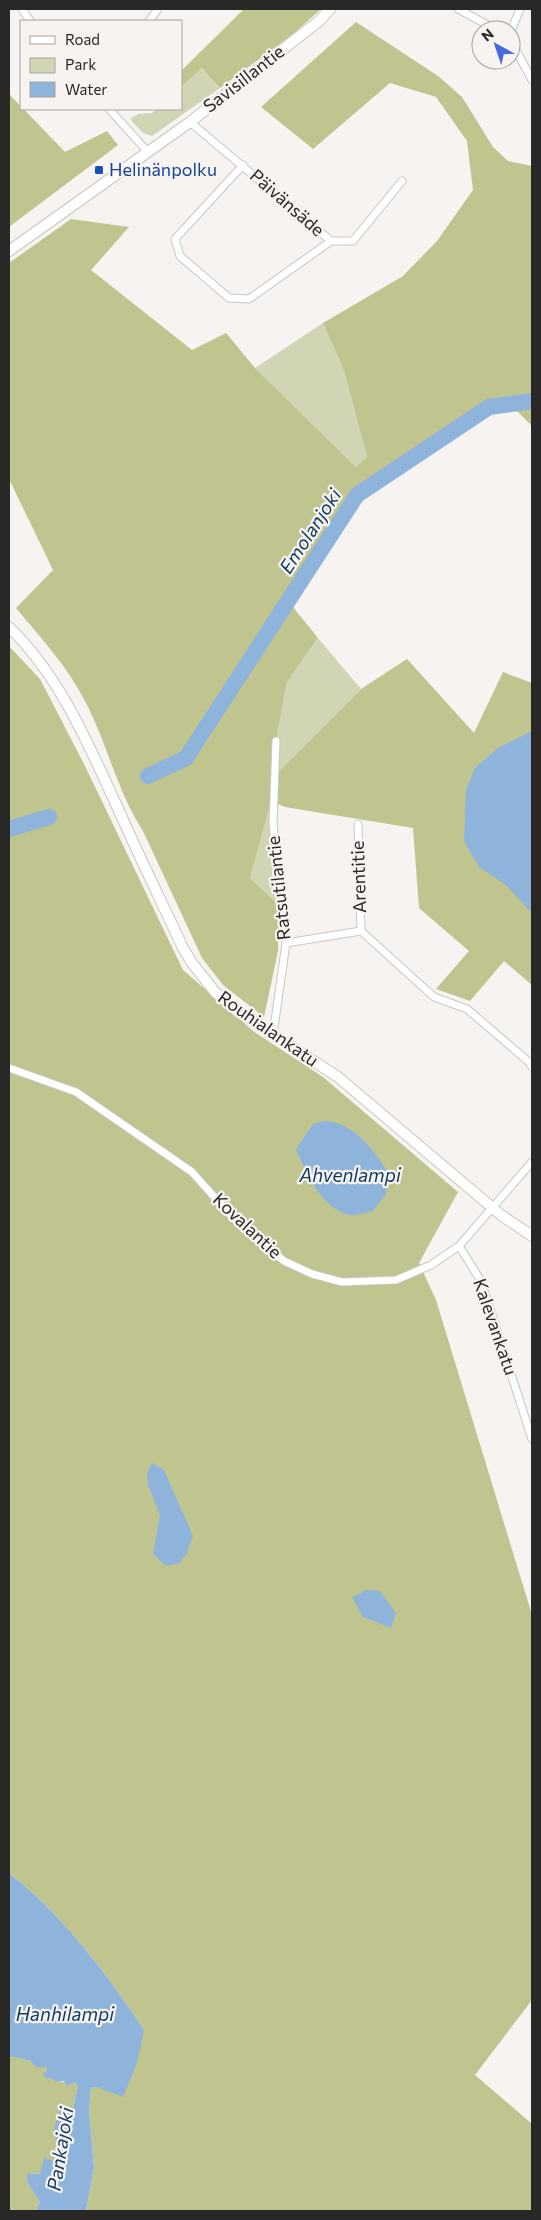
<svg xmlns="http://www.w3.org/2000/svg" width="541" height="2220" font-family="Commissioner,sans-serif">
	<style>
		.green { fill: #d2d5b4 }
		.forest { fill: #c0c48e }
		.water { fill: #8eb4dc }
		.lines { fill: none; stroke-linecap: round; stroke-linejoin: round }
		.river { stroke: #8eb4dc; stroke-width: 16 }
		.street-casing { stroke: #cac6c3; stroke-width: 9 }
		.secondary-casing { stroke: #cac6c3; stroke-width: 12 }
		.street { stroke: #fff; stroke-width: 7 }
		.secondary { stroke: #fff; stroke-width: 10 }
		.transit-dot { fill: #1a4fb4; stroke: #f7f3f0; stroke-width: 2 }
		.labels { text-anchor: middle; stroke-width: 4.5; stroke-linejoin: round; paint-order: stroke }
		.street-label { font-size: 18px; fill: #2a2827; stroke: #f7f3f0 }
		.transit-label { font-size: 18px; fill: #164399; stroke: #f7f3f0; text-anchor: start }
		.water-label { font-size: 19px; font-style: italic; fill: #0f385f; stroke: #f7f3f0 }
	</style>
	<rect width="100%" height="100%" fill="#f7f3f0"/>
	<path class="green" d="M 202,68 L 220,88 L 152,136 L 143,133 L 130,119 L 138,114 L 152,113 L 157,109 L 181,109 L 181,87 Z
		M 323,323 L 344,371 L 367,457 L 356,467 L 255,368 Z
		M 318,638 L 361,689 L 274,776 L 276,741 L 287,682 Z
		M 274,792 L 279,905 L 250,878 Z"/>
	<path class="forest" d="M 244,9 L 321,9 L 293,34 L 220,88 L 202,68 L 181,87 L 181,71 Z
		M 356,22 L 438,76 L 462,97 L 493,147 L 508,161 L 532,166 L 532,426 L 518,412 L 489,407 L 357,495 L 288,601 L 318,638 L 287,682 L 276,741 L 275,775 L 361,689 L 407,659 L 474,733 L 503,672 L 532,683 L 532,985 L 504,961 L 470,1001 L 436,989 L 469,951 L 419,908 L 413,828 L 285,807 L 273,802 L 273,795 L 250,878 L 279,905 L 278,951 L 264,1017 L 223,985 L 202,958 L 143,831 C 117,791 107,743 85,701 C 67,666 41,638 16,608 L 53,570 L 9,479 L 9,263 L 71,219 L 129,227 L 91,270 L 192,350 L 226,333 L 255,368 L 356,467 L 367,457 L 344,371 L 323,323 L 403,276 L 437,241 L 473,190 L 467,141 L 436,97 L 390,83 L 313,149 L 261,107 Z
		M 10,95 L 65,152 L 107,131 L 118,145 L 9,227 Z
		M 9,646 L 40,679 L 85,766 L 183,970 L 253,1031 L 323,1077 L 458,1192 L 419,1263 L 436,1300 L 532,1615 L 532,2000 L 475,2075 L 532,2124 L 532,2211 L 86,2211 L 94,2168 L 89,2110 L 91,2088 L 97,2087 L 144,2030 C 106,1973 63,1915 9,1873 Z
		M 9,2056 L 31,2061 L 46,2067 L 47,2072 L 44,2076 L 47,2078 L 48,2076 L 57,2082 L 75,2082 L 78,2086 L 72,2113 L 57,2162 L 40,2174 L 29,2173 L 27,2182 L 40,2202 L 35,2211 L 9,2211 Z"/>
	<path class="water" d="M 532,731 L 532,913 L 506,885 L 479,867 L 464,841 L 466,790 L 475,768 L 498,748 Z
		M 324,1121 C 354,1122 375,1151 389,1174 L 386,1194 L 373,1211 C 367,1212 356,1216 350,1215 C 321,1208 306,1174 296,1149 L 313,1124 Z
		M 152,1463 L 164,1470 L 193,1536 L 186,1555 L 179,1563 L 166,1566 L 153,1554 L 160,1515 L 148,1485 L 147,1473 Z
		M 367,1590 L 380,1591 L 396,1613 L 391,1628 L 363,1617 L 352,1597 Z
		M 9,1873 C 63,1915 106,1973 144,2030 L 137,2063 L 123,2097 L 97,2087 L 91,2088 L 89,2110 L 94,2168 L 86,2211 L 35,2211 L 40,2202 L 27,2182 L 28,2173 L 40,2174 L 44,2158 L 57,2162 L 61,2149 L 53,2132 L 60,2110 L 72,2113 L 78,2086 L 75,2082 L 67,2086 L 64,2081 L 57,2082 L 48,2077 L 47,2079 L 44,2076 L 44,2072 L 47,2072 L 46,2067 L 36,2067 L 31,2061 L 9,2056 Z"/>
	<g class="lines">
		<path class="river" d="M 148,776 L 186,758 L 357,495 L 489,407 L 532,401
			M 9,829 L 49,817"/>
		<defs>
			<path id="street" d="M 22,9 L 30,21
				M 458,9 L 497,30
				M 149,21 L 158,9
				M 511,31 L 520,9
				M 511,41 L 532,80
				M 109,109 L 147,151
				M 190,122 L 331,241 L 353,241 L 402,181
				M 243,165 L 175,239 L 180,256 L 229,298 L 249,299 L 331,241
				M 358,824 L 361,931
				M 286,943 L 361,931 L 434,997 L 467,1009 L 529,1062 L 532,1067
				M 273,1035 L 286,943 L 273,824 L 276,741
				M 9,1068 L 76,1092 L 192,1172 L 233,1218 L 284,1261 L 312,1274 L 342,1282 L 396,1280 L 431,1265 L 459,1246 L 532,1162
				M 459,1246 L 481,1281 L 532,1439"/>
			<path id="secondary" d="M 9,251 L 190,122 L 319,21 L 330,9
				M 9,627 C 61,677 90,748 120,813 C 140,858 162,903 183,948 L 192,963 L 215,992 L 237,1011 L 338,1077 L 501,1215 L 532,1236"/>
		</defs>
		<use href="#street" class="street-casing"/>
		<use href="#secondary" class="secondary-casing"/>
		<use href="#street" class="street"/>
		<use href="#secondary" class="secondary"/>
	</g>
	<rect class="transit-dot" x="94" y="165" width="10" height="10" rx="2.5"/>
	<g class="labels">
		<g class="street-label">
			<text transform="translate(244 79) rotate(-38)" y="6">Savisillantie</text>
			<text transform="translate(287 203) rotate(41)" y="6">Päivänsäde</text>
			<text transform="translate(359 877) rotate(-92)" y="6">Arentitie</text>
			<text transform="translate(279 888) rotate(-96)" y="6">Ratsutilantie</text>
			<text transform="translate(268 1029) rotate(35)" y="6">Rouhialankatu</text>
			<text transform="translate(247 1226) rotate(43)" y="6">Kovalantie</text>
			<text transform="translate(495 1327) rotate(71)" y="6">Kalevankatu</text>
		</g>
		<g class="transit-label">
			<text x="109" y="176">Helinänpolku</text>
		</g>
		<g class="water-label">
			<text transform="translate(310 531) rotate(-57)" y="7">Emolanjoki</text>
			<text x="350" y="1182">Ahvenlampi</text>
			<text x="65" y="2021">Hanhilampi</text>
			<text transform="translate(60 2149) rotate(-81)" y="7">Pankajoki</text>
		</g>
	</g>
	<rect width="541" height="2220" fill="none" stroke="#2a2827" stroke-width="20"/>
	<rect x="20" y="20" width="162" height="90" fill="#f7f3f0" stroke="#a5a2a0"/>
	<rect x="30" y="36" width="25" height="8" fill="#ffffff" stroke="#a5a2a0"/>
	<text x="65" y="45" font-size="15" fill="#2a2827">Road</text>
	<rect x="30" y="58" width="25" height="15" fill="#d2d5b4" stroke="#a5a2a0"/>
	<text x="65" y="70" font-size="15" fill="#2a2827">Park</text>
	<rect x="30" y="82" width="25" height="15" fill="#8eb4dc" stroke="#a5a2a0"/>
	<text x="65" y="95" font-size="15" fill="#2a2827">Water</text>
	<g transform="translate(496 45) rotate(320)"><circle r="24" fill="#f7f3f0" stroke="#a5a2a0"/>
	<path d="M0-4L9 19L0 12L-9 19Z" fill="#476add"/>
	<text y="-8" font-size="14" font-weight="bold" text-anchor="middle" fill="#2a2827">N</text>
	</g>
</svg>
